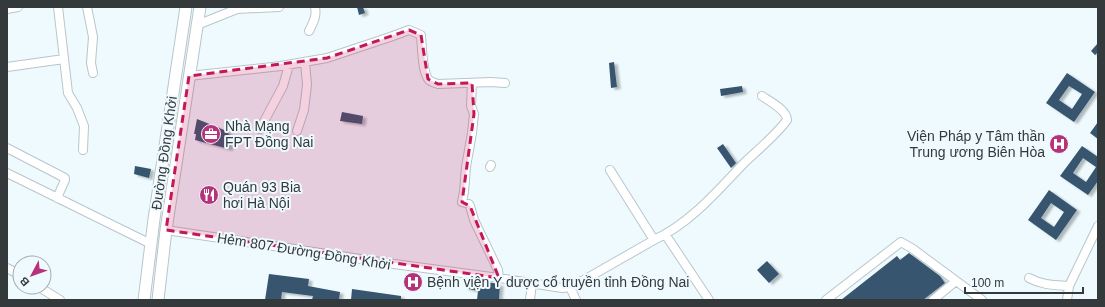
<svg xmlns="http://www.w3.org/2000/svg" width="1105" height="307" font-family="Arial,sans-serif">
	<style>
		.building { fill: #375570; fill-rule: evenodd; filter: url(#shadow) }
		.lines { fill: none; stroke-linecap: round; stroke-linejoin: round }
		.minor-casing { stroke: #b8c6cb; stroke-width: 10 }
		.secondary-casing { stroke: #b8c6cb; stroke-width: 13 }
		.minor { stroke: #fff; stroke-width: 8 }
		.secondary { stroke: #fff; stroke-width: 11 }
		.marked { fill: #c2185b; fill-opacity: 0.2; stroke: #c2185b; stroke-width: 3; stroke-dasharray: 8 5; stroke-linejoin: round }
		.labels { text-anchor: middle; stroke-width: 4; stroke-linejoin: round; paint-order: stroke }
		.poi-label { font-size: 14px; fill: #343a3c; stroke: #eefafe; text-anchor: start }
		.street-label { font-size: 14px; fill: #343a3c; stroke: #eefafe }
	</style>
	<defs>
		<filter id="shadow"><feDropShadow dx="3.5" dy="2" stdDeviation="1" flood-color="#0004"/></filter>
	</defs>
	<rect width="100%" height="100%" fill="#eefafe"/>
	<path class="building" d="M 357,7 L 363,7 L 365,13 L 359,15 Z
		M 1098,43 L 1098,52 L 1095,55 L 1091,51 Z
		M 614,62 L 617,87 L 611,88 L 609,63 Z
		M 1067,73 L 1095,92 L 1074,122 L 1046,103 ZM 1069,86 L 1082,94 L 1072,109 L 1059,100 Z
		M 742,86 L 743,92 L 721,96 L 720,89 Z
		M 342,112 L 363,116 L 362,124 L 340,121 Z
		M 197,119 L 229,132 L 228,134 L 234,136 L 229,149 L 195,140 L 196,134 L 194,134 Z
		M 1098,122 L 1098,139 L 1090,133 Z
		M 723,144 L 736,163 L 731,168 L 717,148 Z
		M 1082,146 L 1098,157 L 1098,181 L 1088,195 L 1060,176 ZM 1083,158 L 1096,167 L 1086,182 L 1073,173 Z
		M 135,166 L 151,169 L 149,178 L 134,174 Z
		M 1049,190 L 1077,210 L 1056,240 L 1028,220 ZM 1051,203 L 1064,212 L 1054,227 L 1041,218 Z
		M 909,253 L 940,276 L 945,283 L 923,300 L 841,300 L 897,256 L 900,260 Z
		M 767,261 L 779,274 L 769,283 L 757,270 Z
		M 269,274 L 309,279 L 308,286 L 340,292 L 339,300 L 312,300 L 313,296 L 282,292 L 281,300 L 265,300 Z
		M 466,279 L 500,284 L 499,300 L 477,300 L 478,291 L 465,288 Z
		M 352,289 L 401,296 L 401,300 L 351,300 Z"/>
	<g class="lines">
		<defs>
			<path id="minor" d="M 58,7 L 68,93 L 77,108 L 84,126 L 83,150
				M 87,7 L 93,37 L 91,63 L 93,73
				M 7,9 L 18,7
				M 197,25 L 237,9 L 279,7
				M 309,31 C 313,23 317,16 315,7
				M 7,67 L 64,59
				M 189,76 L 281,66 L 327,58 L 390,37 L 409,30 L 421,35 C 422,45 422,73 429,80 C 431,82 435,83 438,84 L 491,82 L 505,83
				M 472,83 L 471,106 L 474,114 L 472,133 L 466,167 L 464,192 L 462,202 L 469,204 L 470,206 L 474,220 L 498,270 L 499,278
				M 260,129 L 283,86 L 289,65
				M 297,131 L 304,110 L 307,85 L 305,62
				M 7,148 L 65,178 L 65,180 L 57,198
				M 490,167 L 491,165
				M 610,170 L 654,240
				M 7,173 L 151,244
				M 166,230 L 394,264 L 499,278 L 562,288 L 570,287 L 576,300
				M 665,234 L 709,300
				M 7,268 L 20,275
				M 1029,278 C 1042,285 1053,285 1069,286 L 1098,226
				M 39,287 L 60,300
				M 570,287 L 582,281 L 654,240 C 691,223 718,190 746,161 C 759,149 777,134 787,120 C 787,110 769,101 762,96
				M 530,300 L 532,283
				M 826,300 L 901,242 L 913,249 L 982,300
				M 933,300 L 956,281
				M 1067,300 L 1069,286"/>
			<path id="secondary" d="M 144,300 L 154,219 L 186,7
				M 158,300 L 166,230 L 200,7"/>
		</defs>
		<use href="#minor" class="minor-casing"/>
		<use href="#secondary" class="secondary-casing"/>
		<use href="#minor" class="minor"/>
		<use href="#secondary" class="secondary"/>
	</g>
	<path class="marked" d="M 409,30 L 421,35 L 428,79 L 438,84 L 472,83 L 474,114 L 462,202 L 470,206 L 499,278 L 166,230 L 189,76 L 327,58 Z"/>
	<defs>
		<symbol id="office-disc" viewBox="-11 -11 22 22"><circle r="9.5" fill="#b6337b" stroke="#eefafe"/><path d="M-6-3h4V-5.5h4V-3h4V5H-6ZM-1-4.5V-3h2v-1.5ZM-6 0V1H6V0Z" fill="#fff"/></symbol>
		<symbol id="hospital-disc" viewBox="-11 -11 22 22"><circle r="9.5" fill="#b6337b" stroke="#eefafe"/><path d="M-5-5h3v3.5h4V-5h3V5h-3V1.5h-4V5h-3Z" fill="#fff"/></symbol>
		<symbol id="restaurant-disc" viewBox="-11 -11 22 22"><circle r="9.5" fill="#b6337b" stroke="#eefafe"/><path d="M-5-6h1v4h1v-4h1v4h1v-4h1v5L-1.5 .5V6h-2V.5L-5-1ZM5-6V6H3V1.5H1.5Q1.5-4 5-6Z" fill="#fff"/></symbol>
	</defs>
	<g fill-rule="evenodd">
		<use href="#office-disc" x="200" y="123" width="22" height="22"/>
		<use href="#hospital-disc" x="1048" y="133" width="22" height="22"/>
		<use href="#restaurant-disc" x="198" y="184" width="22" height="22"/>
		<use href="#hospital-disc" x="402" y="271" width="22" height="22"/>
	</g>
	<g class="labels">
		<g class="poi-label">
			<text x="225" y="131">Nhà Mạng<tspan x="225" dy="16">FPT Đồng Nai</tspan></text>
			<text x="1045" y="141" text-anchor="end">Viện Pháp y Tâm thần<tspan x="1045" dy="16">Trung ương Biên Hòa</tspan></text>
			<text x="223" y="192">Quán 93 Bia<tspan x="223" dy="16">hơi Hà Nội</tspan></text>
			<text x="427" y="287">Bệnh viện Y dược cổ truyền tỉnh Đồng Nai</text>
		</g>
		<g class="street-label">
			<text transform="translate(164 153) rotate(-82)" y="5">Đường Đồng Khởi</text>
			<text transform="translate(304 251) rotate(9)" y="5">Hẻm 807 Đường Đồng Khởi</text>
		</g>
	</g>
	<rect width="1105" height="307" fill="none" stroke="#343a3c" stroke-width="16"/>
	<g transform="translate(32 275) rotate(229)"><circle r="19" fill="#eefafe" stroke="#a4adb0"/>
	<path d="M0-3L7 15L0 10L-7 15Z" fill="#b6337b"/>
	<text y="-6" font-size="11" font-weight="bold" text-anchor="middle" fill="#343a3c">B</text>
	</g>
	<path d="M965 287v6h118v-6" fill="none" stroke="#343a3c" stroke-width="2"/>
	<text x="971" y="287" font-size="12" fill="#343a3c" stroke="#eefafe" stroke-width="3" paint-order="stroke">100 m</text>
</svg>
